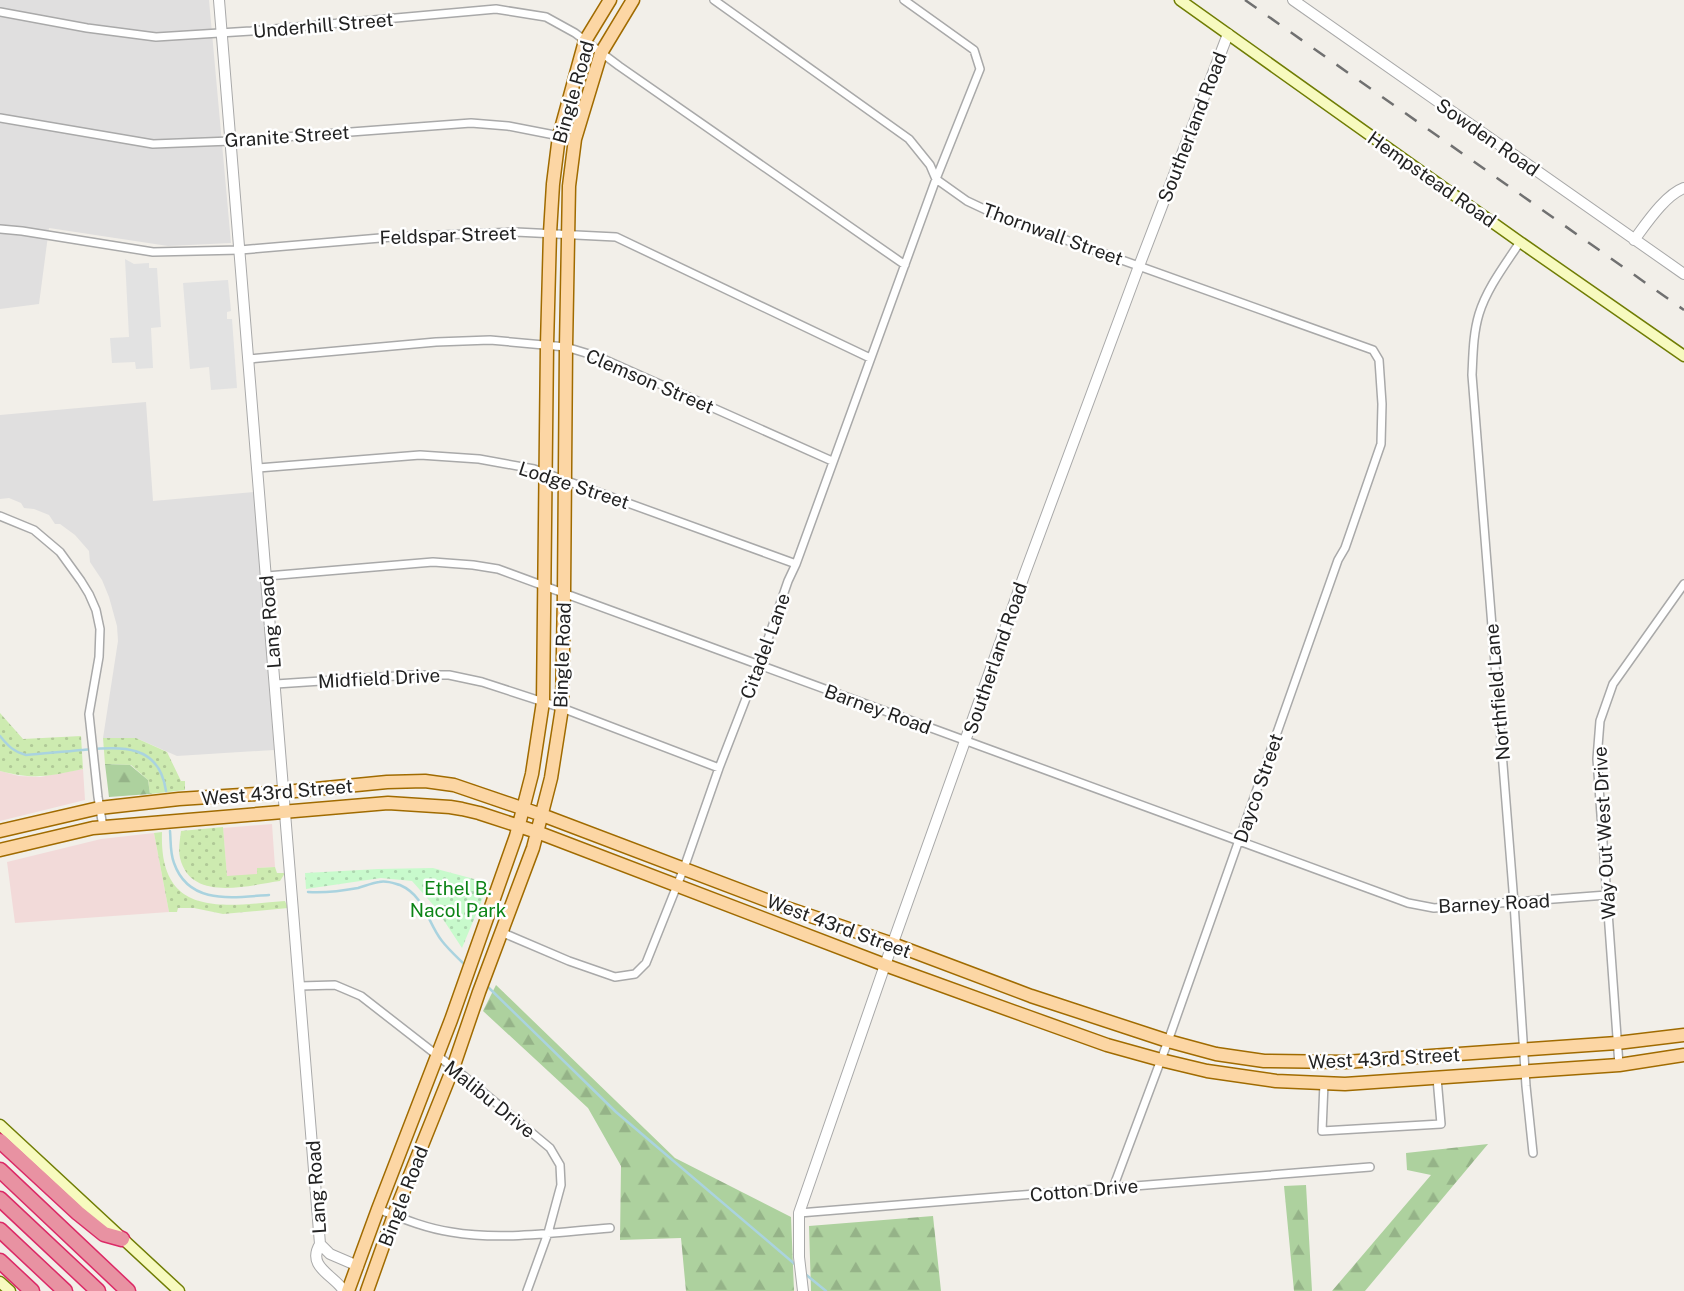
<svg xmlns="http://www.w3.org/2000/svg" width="1684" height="1291" font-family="'Public Sans',sans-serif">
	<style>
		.residential { fill: #e0dfdf }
		.commercial { fill: #f2dad9 }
		.grass { fill: url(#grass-dots) }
		.forest { fill: url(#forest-firs) }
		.park { fill: url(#park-dots) }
		.parking { fill: #e2e2e2 }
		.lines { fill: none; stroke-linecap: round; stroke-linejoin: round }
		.stream { stroke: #aad3df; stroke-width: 2.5 }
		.minor-casing { stroke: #a9a9a9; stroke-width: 10 }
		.tertiary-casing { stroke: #a9a9a9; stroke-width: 12 }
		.secondary-casing { stroke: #707d05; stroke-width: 13 }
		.primary-casing { stroke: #a06b00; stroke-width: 15 }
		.motorway-casing { stroke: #dc2a67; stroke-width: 17 }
		.minor { stroke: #fff; stroke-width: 7 }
		.tertiary { stroke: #fff; stroke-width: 10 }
		.secondary { stroke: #f7fabf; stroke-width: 10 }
		.primary { stroke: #fcd6a4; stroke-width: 12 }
		.motorway { stroke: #e892a2; stroke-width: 14 }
		.rail { stroke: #707070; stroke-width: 2.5; stroke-dasharray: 14 14; stroke-linecap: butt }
		.labels { text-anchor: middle; stroke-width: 5; stroke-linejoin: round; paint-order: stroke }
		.street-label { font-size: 19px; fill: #222; stroke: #fff }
		.park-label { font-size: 19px; fill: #0c8416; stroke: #fff }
	</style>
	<defs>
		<pattern id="grass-dots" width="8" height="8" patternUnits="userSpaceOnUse" patternTransform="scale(1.75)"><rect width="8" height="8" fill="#cdebb0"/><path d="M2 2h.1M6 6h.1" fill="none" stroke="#b0c997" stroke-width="1.8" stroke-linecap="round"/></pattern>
		<pattern id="forest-firs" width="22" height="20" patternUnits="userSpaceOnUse" patternTransform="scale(1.75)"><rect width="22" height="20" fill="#add19e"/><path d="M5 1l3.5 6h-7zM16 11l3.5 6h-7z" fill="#95b388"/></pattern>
		<pattern id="park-dots" width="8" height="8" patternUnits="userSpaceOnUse" patternTransform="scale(1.75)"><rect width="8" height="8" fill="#c8facc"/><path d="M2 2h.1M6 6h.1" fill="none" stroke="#acd6af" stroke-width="1.8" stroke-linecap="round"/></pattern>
	</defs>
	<rect width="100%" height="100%" fill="#f2efe9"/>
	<path class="residential" d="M 0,0 L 209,0 L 231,243 L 168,246 L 49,228 L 39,304 L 0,309 Z
		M 146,402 L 153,501 L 254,492 L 274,750 L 177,756 L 136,738 L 103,738 L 118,641 L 117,626 L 109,597 L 102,580 L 90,562 L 89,551 L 75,535 L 60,524 L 55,524 L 49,515 L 34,509 L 24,508 L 21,503 L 9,498 L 0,499 L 0,415 Z"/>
	<path class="commercial" d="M 83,769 L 85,800 L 0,821 L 0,771 L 19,776 L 40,777 Z
		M 272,824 L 275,867 L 258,868 L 258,875 L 227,877 L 223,828 Z
		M 154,833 L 169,912 L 15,923 L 7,862 L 101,839 Z"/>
	<path class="grass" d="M 0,713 L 23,739 L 81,736 L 83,769 C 50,776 34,780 0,771 Z
		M 103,738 L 136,738 L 167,752 L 181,781 L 185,781 L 185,790 L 150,794 L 148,780 L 131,765 L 105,764 Z
		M 223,827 L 227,876 L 257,874 L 257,868 L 275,867 L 277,873 L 285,873 L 280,881 C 249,885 191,903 180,858 C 178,849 180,840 181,831 Z
		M 162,832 C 159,919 223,906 285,901 L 288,908 L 223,914 L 194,908 L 178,908 L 177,912 L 169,912 L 154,833 Z"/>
	<path class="forest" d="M 105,764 L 130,765 L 148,780 L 150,794 L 109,797 Z
		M 496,985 L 675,1158 L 791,1217 L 794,1291 L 686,1291 L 681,1238 L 620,1240 L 621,1166 L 588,1108 L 483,1011 Z
		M 1488,1144 L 1365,1291 L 1332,1291 L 1431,1175 L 1407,1170 L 1406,1153 Z
		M 1306,1185 L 1312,1291 L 1294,1291 L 1284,1186 Z
		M 933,1216 L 941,1291 L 811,1291 L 809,1226 Z"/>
	<path class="park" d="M 433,868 L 489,883 L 462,948 L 435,907 L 412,881 L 381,878 L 306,889 L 305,873 L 378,869 Z"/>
	<path class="parking" d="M 125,259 L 134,264 L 149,263 L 149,268 L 157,268 L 161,327 L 151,328 L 153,368 L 136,369 L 135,362 L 112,363 L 110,338 L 129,337 Z
		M 228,280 L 231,311 L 227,312 L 227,319 L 232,319 L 237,388 L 211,390 L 209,367 L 190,369 L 183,283 Z"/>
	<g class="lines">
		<path class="stream" d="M 0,736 C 8,746 14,752 26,755 C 44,753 63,752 81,750 C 119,747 159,742 166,791
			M 170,831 C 171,842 170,853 174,863 C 189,906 234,897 269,895
			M 308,892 C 325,893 342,891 358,888 C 365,886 372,883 379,882 C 386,880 393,883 400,885 C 425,896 427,922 442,941 C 449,950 457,957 465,965
			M 485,984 L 616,1112 L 797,1266
			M 804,1273 L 826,1291"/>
		<defs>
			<path id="minor" d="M 714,0 L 909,139 L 930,165 L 936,179 L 967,201 L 999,216 L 1373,350 L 1379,360 L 1382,404 L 1381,444 L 1345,548 L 1338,560 L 1168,1041 L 1113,1188
				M 0,12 L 87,28 L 156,37 L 251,31 L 496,9 L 546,17 L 575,33 L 619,66 L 905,265
				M 0,118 L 153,144 L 231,141 L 471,123 L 508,126 L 575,139
				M 0,229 L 22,231 L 153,252 L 240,250 L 392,237 L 516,232 L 616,237 L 870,358
				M 1520,242 C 1505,265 1487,288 1479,314 C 1473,334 1473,355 1472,375 L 1514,903 L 1526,1086 L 1533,1153
				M 249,359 L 436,342 L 490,340 L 566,347 L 599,357 L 832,461
				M 258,468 L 420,455 L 479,459 L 534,469 L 796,564
				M 0,516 L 34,530 L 60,552 L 81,581 L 89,594 L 96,610 L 100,629 L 99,657 L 89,714 L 98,797 L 103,827
				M 267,576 L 433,562 L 473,565 L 498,569 L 1408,903 L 1434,908 L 1607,895
				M 276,684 L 411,675 L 449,675 L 482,682 L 562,708 L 719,768
				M 501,932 L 569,961 L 615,977 L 635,974 L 646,963 L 684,868 L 719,768 L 759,665 L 788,581 L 796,564 L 936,179 L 980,69 L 974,50 L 904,0
				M 300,986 L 335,985 L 361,996 L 465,1077 L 550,1148 L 560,1165 L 561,1185 L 548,1233 L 527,1291
				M 1619,1065 L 1597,759 L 1600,721 L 1613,684 L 1684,584
				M 1324,1083 L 1322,1131 L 1441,1124 L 1437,1078
				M 378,1209 C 401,1218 425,1228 451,1232 C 503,1241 557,1232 610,1228
				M 799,1213 L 1370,1167"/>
			<path id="tertiary" d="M 219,0 L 320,1244 L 330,1254 L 358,1266
				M 1293,0 L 1684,274
				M 1634,240 C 1646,224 1665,195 1684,188
				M 320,1244 C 306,1267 334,1275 344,1291
				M 803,1291 L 799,1257 L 799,1213 L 885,965 L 1025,573 L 1139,266 L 1228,34"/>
			<path id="secondary" d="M 1180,0 L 1520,242 L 1684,356
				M 0,1125 L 179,1291
				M 0,1282 L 10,1291"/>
			<path id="primary" d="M 0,831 L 99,808 L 179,799 L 285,792 L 387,782 L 425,781 L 454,785 L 542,815 L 787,908 L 893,944 L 1031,996 L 1168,1041 L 1216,1054 L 1264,1061 L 1345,1062 L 1617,1043 L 1684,1035
				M 0,850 L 93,828 L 388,803 L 450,807 L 462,809 L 479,813 L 537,832 L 885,965 L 1026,1016 L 1107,1045 L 1161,1060 L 1207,1071 L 1276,1081 L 1345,1084 L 1619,1065 L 1684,1055
				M 348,1291 L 378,1209 L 451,1020 L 516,836 L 532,774 L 543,702 L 547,345 L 550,233 L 553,184 L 559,136 L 585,41 L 610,0
				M 367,1291 L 394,1215 L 453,1068 L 479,992 L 533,848 L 551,778 L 562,708 L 564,593 L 566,347 L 569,186 L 575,139 L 601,53 L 633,0"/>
			<path id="motorway" d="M 0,1141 L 78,1213 L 104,1234 L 122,1239
				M 0,1170 L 128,1291
				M 0,1199 L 98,1291
				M 0,1230 L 65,1291
				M 0,1261 L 32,1291"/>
		</defs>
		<use href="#minor" class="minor-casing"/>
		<use href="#tertiary" class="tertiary-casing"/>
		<use href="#secondary" class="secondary-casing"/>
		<use href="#primary" class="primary-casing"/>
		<use href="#motorway" class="motorway-casing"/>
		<use href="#minor" class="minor"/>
		<use href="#tertiary" class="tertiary"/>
		<use href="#secondary" class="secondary"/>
		<use href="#primary" class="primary"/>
		<use href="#motorway" class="motorway"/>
		<path class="rail" d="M 1245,0 L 1684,310"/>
	</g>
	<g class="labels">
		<g class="street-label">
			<text transform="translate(323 25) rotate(-5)" y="7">Underhill Street</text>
			<text transform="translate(573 92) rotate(-74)" y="7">Bingle Road</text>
			<text transform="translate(1192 127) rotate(-69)" y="7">Southerland Road</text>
			<text transform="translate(287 136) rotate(-4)" y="7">Granite Street</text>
			<text transform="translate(1488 137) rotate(35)" y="7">Sowden Road</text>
			<text transform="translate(1432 179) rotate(35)" y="7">Hempstead Road</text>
			<text transform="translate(1053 234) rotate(20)" y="7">Thornwall Street</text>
			<text transform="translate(448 235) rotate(-2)" y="7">Feldspar Street</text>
			<text transform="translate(650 381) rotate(23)" y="7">Clemson Street</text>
			<text transform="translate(574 485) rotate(18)" y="7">Lodge Street</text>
			<text transform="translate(270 622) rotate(-95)" y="7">Lang Road</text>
			<text transform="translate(765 646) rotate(-70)" y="7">Citadel Lane</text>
			<text transform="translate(562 655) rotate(-88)" y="7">Bingle Road</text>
			<text transform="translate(995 658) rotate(-71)" y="7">Southerland Road</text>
			<text transform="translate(379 678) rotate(-3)" y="7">Midfield Drive</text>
			<text transform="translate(1497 692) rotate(-95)" y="7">Northfield Lane</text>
			<text transform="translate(878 709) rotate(20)" y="7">Barney Road</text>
			<text transform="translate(1258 788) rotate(-71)" y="7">Dayco Street</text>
			<text transform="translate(277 792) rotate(-5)" y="7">West 43rd Street</text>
			<text transform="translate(1604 833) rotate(-93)" y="7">Way Out West Drive</text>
			<text transform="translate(1494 903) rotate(-3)" y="7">Barney Road</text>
			<text transform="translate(839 926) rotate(20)" y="7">West 43rd Street</text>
			<text transform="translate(1384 1058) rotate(-3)" y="7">West 43rd Street</text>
			<text transform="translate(490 1099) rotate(39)" y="7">Malibu Drive</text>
			<text transform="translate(316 1187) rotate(-94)" y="7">Lang Road</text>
			<text transform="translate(1084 1190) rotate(-5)" y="7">Cotton Drive</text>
			<text transform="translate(403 1196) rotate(-69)" y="7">Bingle Road</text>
		</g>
		<g class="park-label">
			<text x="458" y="895">Ethel B.<tspan x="458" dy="22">Nacol Park</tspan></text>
		</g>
	</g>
</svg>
